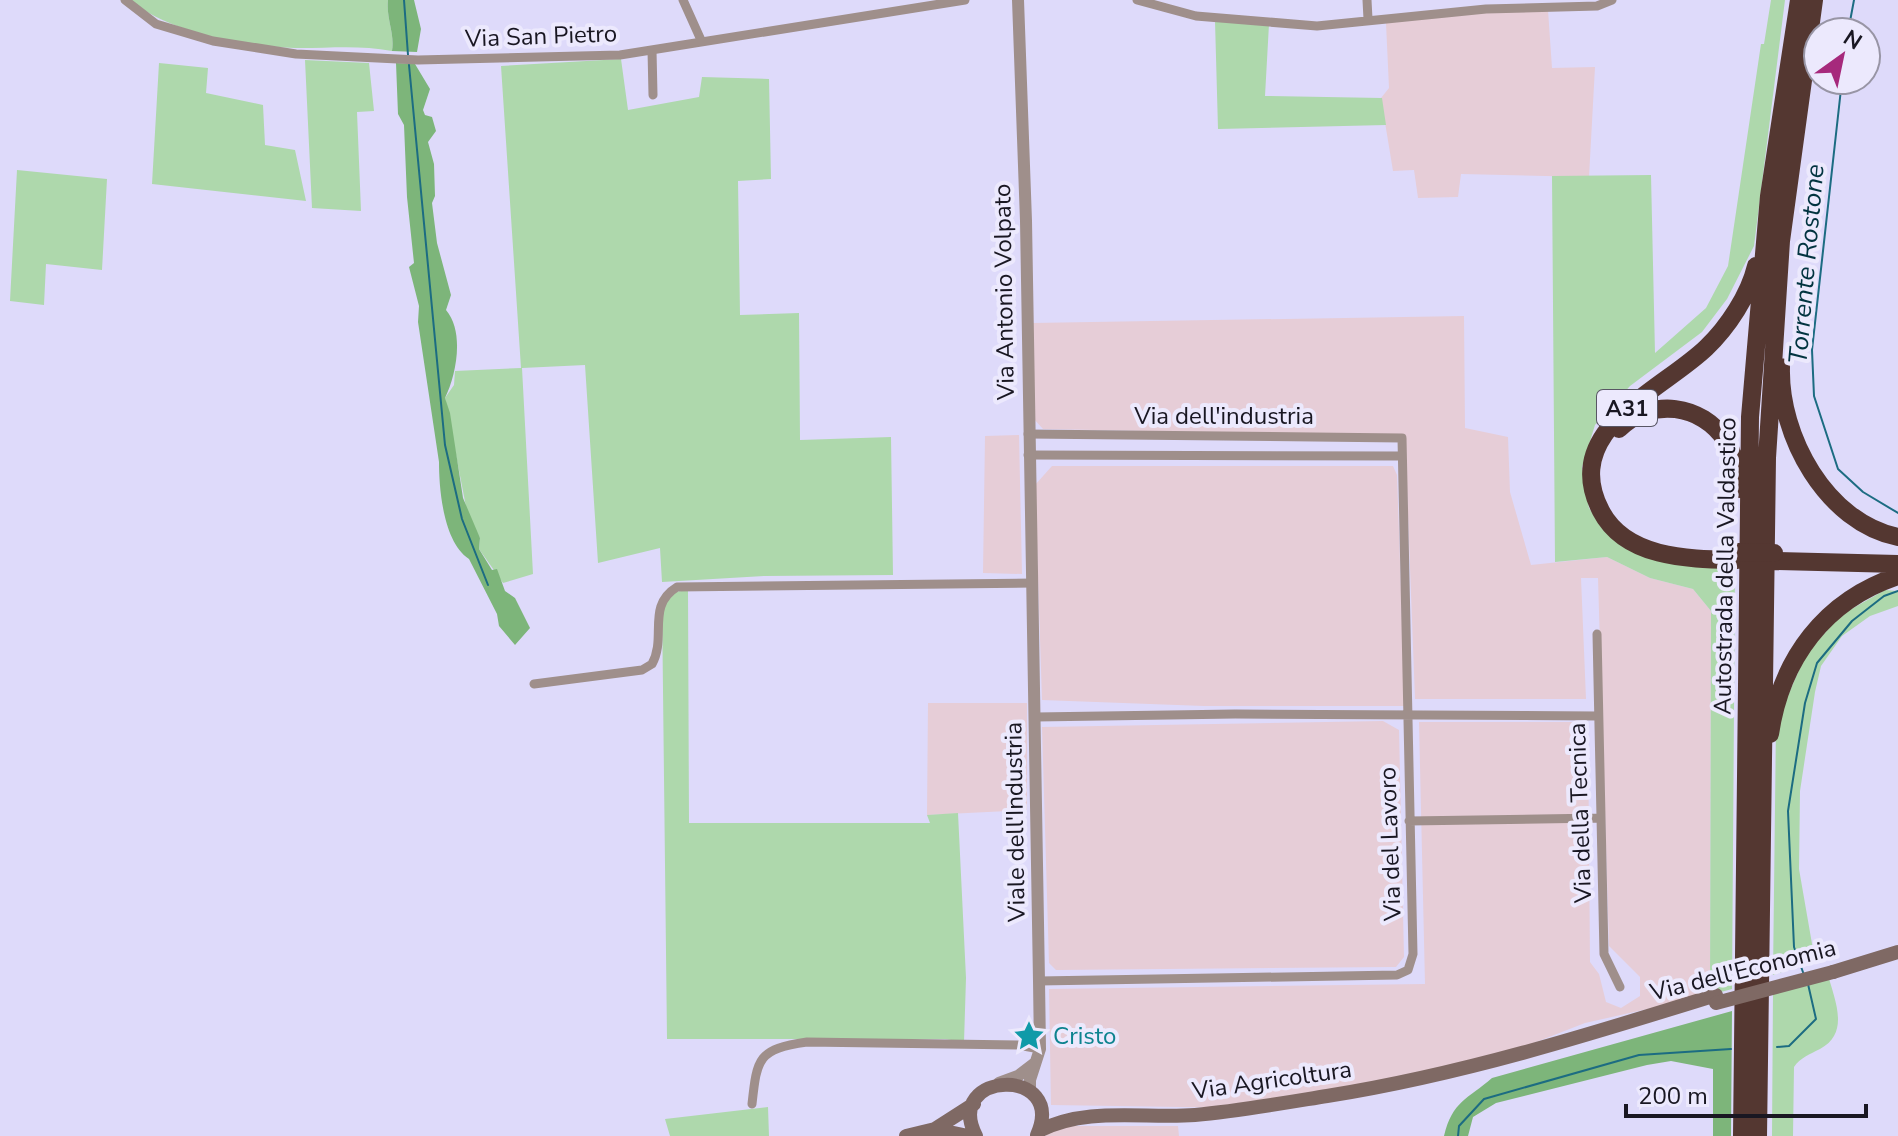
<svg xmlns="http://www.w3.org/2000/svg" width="1898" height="1136" font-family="'Nunito Sans',sans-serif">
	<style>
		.industrial { fill: #e6cdd7 }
		.green { fill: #aed8ac }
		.forest { fill: #7db57a }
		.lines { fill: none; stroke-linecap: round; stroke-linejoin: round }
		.stream { stroke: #1c6c82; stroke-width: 2 }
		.minor { stroke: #9f8f8b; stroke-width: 9 }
		.tertiary { stroke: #9f8f8b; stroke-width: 12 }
		.secondary { stroke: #7f6964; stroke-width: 14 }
		.motorway { stroke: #543731; stroke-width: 18 }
		.secondary-bridge { stroke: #7f6964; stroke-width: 14 }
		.motorway-bridge { stroke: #543731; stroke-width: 18 }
		.labels { text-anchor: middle; stroke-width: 8; stroke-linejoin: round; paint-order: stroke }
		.shield { fill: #ece9fd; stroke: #585664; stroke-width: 2 }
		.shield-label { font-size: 22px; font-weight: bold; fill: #191722 }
		.street-label { font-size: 24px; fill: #191722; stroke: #ece9fd }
		.culture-label { font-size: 24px; fill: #0d838f; stroke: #ece9fd; text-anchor: start }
		.water-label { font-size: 26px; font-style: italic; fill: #023440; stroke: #ece9fd }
	</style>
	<rect width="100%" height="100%" fill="#dedafa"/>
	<path class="industrial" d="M 1548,10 L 1552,68 L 1595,67 L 1589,177 L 1461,174 L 1458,197 L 1418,198 L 1414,170 L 1393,171 L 1381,98 L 1389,88 L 1386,23 L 1456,12 Z
		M 1464,316 L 1465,428 L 1508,437 L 1510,492 L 1531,565 L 1607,557 L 1650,578 L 1693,589 L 1711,611 L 1710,995 L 1585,1023 L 1490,1060 L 1247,1108 L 1051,1105 L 1049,989 L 1425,984 L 1419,722 L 1588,722 L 1590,962 L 1599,974 L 1606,1002 L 1621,1008 L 1640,996 L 1640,977 L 1609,946 L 1598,578 L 1581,578 L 1586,699 L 1415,699 L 1405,436 L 1043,429 L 1033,418 L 1032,323 Z
		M 1019,435 L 1022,574 L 983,573 L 985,436 Z
		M 1052,466 L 1393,466 L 1397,475 L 1405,706 L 1204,706 L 1042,700 L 1035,485 Z
		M 928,703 L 1027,703 L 1027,810 L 927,815 Z
		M 1383,721 L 1399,730 L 1404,957 L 1396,967 L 1056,970 L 1049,963 L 1042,727 Z
		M 1056,1126 L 1178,1126 L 1179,1136 L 1045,1136 Z"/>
	<path class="green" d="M 131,0 L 388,0 C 386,19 395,33 392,51 C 361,45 332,48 300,48 C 252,48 167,33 131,0 Z
		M 1771,0 L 1785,0 L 1754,246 L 1727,299 L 1702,332 L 1630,386 L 1595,425 L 1582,467 L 1589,508 L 1604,531 L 1735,566 L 1732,989 L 1710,995 L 1711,611 L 1693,589 L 1650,578 L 1607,557 L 1555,562 L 1552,176 L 1651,175 L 1655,353 L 1706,308 L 1728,266 L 1761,44 L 1764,44 Z
		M 1215,21 L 1269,24 L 1265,96 L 1382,98 L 1386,125 L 1218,129 Z
		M 621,59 L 628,110 L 699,97 L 702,77 L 769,79 L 771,179 L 738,181 L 740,315 L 799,313 L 800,440 L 891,437 L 893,575 L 764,576 L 662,582 L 660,548 L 598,563 L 585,365 L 522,368 L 533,574 L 503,583 L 479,549 L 480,538 L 468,517 L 445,398 L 454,385 L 455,371 L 521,368 L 501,66 Z
		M 305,60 L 369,63 L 374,111 L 357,112 L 361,211 L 312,208 Z
		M 159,63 L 208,68 L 206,93 L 263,105 L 265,145 L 295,150 L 306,201 L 152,184 Z
		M 17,170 L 107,179 L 102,270 L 46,264 L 44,305 L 10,301 Z
		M 688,590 L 689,823 L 930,823 L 927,815 L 958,813 L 966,978 L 964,1042 L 945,1039 L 667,1039 L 662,603 L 668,593 Z
		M 1885,590 L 1898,591 L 1898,606 L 1870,616 L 1842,636 L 1821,666 L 1815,692 L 1800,791 L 1799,869 L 1815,961 L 1773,975 L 1776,723 L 1806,654 L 1841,615 Z
		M 1828,975 C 1835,1001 1850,1033 1820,1049 C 1810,1054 1800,1058 1794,1067 L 1793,1136 L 1772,1136 L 1773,993 Z
		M 768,1107 L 769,1136 L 670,1136 L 665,1119 Z"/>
	<path class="forest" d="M 388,0 L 414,0 L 421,29 L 417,52 L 392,51 C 395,33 386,19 388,0 Z
		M 396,63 L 415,64 L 430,89 L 423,110 L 425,115 L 432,117 L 436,131 L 428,142 L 434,164 L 435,196 L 432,203 L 437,243 L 451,295 L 446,310 C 465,332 456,376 445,398 L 450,413 L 463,498 L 480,538 L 479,549 L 492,570 L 497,569 L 505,591 L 515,598 L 530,628 L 515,645 L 499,626 L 497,614 L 469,559 C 443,542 439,488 439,462 L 418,322 L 419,306 L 409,267 L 414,263 L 407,197 L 404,125 L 398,114 Z
		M 1732,1011 L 1731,1136 L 1713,1136 L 1713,1069 L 1671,1061 L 1647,1065 L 1496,1103 L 1473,1117 L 1468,1136 L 1444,1136 C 1452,1101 1468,1099 1492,1078 Z"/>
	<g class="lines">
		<path class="stream" d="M 404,0 L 408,55
			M 1848,32 L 1854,0
			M 409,65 L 445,445 L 462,519 L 488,585
			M 1842,80 L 1812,350 L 1814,396 L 1838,469 L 1863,492 L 1898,513
			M 1804,975 L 1794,947 L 1788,811 L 1805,703 L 1817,663 L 1852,621 L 1884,596 L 1898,591
			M 1777,1047 L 1789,1046 L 1816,1019 L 1808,984
			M 1458,1136 L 1459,1126 L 1484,1099 L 1639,1055 L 1731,1049"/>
		<path class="minor" d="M 125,0 L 156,24 L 213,41 L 296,54 L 418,60 L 620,55 L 965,0
			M 683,0 L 701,40
			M 1137,0 L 1196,16 L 1317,26 L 1486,9 L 1597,6 L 1612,0
			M 1367,0 L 1368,19
			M 652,50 L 653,95
			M 1028,434 L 1402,438 L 1413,954 L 1408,970 L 1397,975 L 1039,981
			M 1028,455 L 1402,456
			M 1597,634 L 1604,954 L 1620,987
			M 534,684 L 642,670 L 652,664 C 667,637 646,606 677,587 L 1033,583
			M 1036,717 L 1235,714 L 1598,716
			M 1409,821 L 1600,818
			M 752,1104 C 757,1058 758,1049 807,1042 L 1018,1045 L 1040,1049"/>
		<path class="tertiary" d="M 1018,0 L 1026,221 L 1039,981 L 1040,1049 L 1030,1080 L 1030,1092
			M 999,1083 L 1018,1076 L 1035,1063"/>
		<path class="secondary" d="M 1833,972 L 1898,952
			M 935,1129 L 968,1136
			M 1039,1131 C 1086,1106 1144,1119 1195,1115 C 1239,1111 1284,1103 1327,1096 C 1460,1075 1588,1035 1716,995
			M 906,1136 L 935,1129 L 974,1104
			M 976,1136 C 942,1070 1068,1066 1037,1135"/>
		<path class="motorway" d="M 1781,367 C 1779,436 1826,522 1898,537
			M 1619,429 C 1651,397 1702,404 1726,441 C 1735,455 1738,473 1740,489
			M 1737,560 C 1690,559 1626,559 1601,511 C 1559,430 1661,391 1706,348 C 1728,327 1749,295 1756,266
			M 1773,561 L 1898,564
			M 1770,734 C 1781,659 1825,600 1898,576
			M 1742,1136 L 1750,417 L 1769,196 L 1799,0
			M 1758,1136 L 1767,458 L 1781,241 L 1814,0"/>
		<path class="secondary-bridge" d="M 1716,1003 L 1833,972"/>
		<path class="motorway-bridge" d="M 1738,552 L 1774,553"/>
	</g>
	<defs>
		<symbol id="sight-bare" viewBox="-9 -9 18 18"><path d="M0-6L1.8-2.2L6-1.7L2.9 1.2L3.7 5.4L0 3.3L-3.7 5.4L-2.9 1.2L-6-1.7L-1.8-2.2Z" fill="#0f9aa8" stroke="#ece9fd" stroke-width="2.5" paint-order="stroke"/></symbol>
	</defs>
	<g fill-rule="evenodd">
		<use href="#sight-bare" x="1007" y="1014" width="44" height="44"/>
	</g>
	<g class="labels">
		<rect class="shield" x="1597" y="390" width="60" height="36" rx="6"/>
		<g class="shield-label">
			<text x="1627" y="416">A31</text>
		</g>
		<g class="street-label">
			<text transform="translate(541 36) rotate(-2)" y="8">Via San Pietro</text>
			<text transform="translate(1004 292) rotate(-91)" y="8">Via Antonio Volpato</text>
			<text x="1224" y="424">Via dell'industria</text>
			<text transform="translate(1725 566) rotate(-89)" y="8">Autostrada della Valdastico</text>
			<text transform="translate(1580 813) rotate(-92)" y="8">Via della Tecnica</text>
			<text transform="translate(1015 822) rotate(-91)" y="8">Viale dell'Industria</text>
			<text transform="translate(1390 844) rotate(-92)" y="8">Via del Lavoro</text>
			<text transform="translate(1743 970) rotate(-14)" y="8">Via dell'Economia</text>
			<text transform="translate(1272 1080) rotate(-8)" y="8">Via Agricoltura</text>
		</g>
		<g class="culture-label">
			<text x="1053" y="1044">Cristo</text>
		</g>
		<g class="water-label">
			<text transform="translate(1806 264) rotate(-85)" y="9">Torrente Rostone</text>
		</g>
	</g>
	<g transform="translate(1842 56) rotate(33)"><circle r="38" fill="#ece9fd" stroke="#9895a5" stroke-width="2"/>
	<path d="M0-6L14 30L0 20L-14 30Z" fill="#a6297c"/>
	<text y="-12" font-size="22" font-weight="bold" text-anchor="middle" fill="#191722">N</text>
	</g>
	<path d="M1626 1104v12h240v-12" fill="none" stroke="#191722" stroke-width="4"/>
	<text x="1638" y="1104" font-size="24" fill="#191722" stroke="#ece9fd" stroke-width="6" paint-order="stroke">200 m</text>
</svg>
